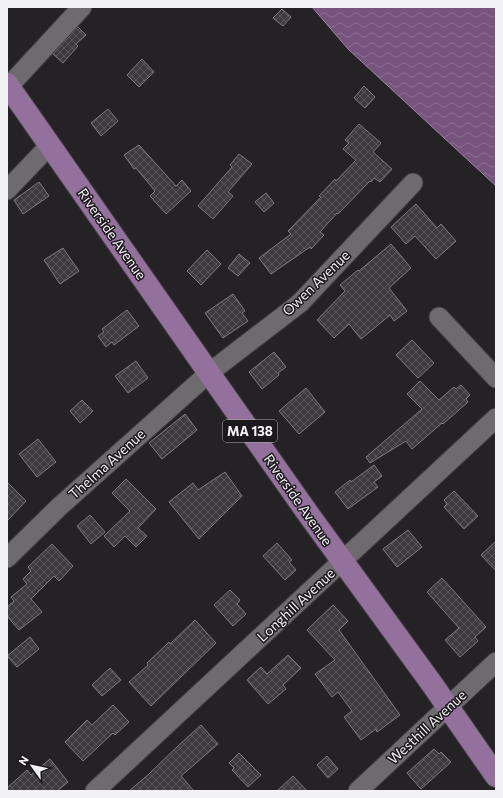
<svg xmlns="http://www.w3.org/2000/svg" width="503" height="798" font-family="Commissioner,sans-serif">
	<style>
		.water { fill: url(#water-waves); stroke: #9b83a1 }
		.building { fill: url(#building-cross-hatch); stroke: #7e7b7f }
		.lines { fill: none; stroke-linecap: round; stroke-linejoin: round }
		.street-casing { stroke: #403e40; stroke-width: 21 }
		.primary-casing { stroke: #403e40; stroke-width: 24 }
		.street { stroke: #6e6b6f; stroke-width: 19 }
		.primary { stroke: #94709c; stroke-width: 22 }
		.labels { text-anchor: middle; stroke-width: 3; stroke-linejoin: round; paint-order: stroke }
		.shield { fill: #1b191c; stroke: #b2b0b2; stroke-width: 1 }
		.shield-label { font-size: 13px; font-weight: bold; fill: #f2f1f3 }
		.street-label { font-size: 14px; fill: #f2f1f3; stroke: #1b191c }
	</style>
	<defs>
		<pattern id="water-waves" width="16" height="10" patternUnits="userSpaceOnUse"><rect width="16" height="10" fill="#76547e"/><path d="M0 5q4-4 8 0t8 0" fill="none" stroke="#8a6d91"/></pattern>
		<pattern id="building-cross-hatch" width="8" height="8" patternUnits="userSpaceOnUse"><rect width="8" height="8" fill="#3d3a3e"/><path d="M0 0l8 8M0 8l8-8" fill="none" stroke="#5a575a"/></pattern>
	</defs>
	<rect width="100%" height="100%" fill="#252225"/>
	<path class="water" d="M 312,7 L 496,7 L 496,186 L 348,49 Z"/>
	<path class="building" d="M 282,9 L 291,17 L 283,26 L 273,18 Z
		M 78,27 L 86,35 L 76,44 L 78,46 L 63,63 L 53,54 Z
		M 142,59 L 154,72 L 139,87 L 127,75 Z
		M 364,86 L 375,97 L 365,108 L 354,98 Z
		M 108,109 L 118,121 L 101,136 L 91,123 Z
		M 359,124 L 381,143 L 373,152 L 392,169 L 380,182 L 374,178 L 371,182 L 370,181 L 338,214 L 337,213 L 320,232 L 324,235 L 311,249 L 310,247 L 271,274 L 259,258 L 291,234 L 288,231 L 321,197 L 319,196 L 335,179 L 336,181 L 356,160 L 343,149 L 349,143 L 345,140 Z
		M 139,145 L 176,186 L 182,180 L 191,191 L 166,214 L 150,196 L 155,191 L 136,168 L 134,169 L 124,155 Z
		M 239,154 L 252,164 L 228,192 L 233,196 L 213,219 L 198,206 L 232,167 L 230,165 Z
		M 39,182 L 49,196 L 23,214 L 14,200 Z
		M 266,193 L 274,203 L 264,212 L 255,202 Z
		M 416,204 L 437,228 L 441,224 L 456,241 L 436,259 L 415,236 L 406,244 L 391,227 Z
		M 391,244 L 411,268 L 389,288 L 407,311 L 394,321 L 390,315 L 361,339 L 349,324 L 334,338 L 317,320 L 345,291 L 340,285 L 358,270 L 359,271 Z
		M 63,248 L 79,271 L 60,284 L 44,260 Z
		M 207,250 L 221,264 L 201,285 L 187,271 Z
		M 239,254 L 250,263 L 238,276 L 228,268 Z
		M 233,294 L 245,311 L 242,313 L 248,321 L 223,338 L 205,313 Z
		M 127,310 L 139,326 L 114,345 L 112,342 L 106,347 L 98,336 L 104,332 L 102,329 Z
		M 412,340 L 434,363 L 418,378 L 396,355 Z
		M 274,352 L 286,367 L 278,373 L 279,375 L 262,389 L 249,372 Z
		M 136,361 L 148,378 L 128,393 L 115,376 Z
		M 420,381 L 439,400 L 454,387 L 456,389 L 461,385 L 470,395 L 466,399 L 468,402 L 443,424 L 442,423 L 412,449 L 406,441 L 370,463 L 366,457 L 422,409 L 407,394 Z
		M 306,388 L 325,412 L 299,434 L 279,411 Z
		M 82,400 L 93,411 L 80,423 L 70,411 Z
		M 185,414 L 197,430 L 162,459 L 149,443 Z
		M 38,439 L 56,462 L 37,477 L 19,454 Z
		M 374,465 L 382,476 L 374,482 L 378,487 L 348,509 L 335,492 L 350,480 L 351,482 Z
		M 225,472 L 242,496 L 199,539 L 169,502 L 193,483 L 198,490 Z
		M 126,479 L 156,509 L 138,528 L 147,536 L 136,547 L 125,536 L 114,547 L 104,536 L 130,511 L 112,493 Z
		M 7,482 L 26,501 L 7,521 Z
		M 454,491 L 478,516 L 464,529 L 444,507 L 447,504 L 444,500 Z
		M 90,515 L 105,532 L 91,544 L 77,526 Z
		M 408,530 L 422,547 L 397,567 L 383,549 Z
		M 496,541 L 496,571 L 481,555 Z
		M 277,543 L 292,560 L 289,562 L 296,570 L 285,580 L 263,556 Z
		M 52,544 L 73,566 L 59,581 L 54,576 L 31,599 L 42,612 L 19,630 L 7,616 L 7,607 L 14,601 L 11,597 L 27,584 L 23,579 L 31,571 L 28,567 Z
		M 442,578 L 486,627 L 475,637 L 478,641 L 460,657 L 445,640 L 459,628 L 427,592 Z
		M 230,590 L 240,600 L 237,604 L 246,614 L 233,626 L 214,605 Z
		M 333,605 L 348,621 L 339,630 L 400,715 L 377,732 L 376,729 L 361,740 L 344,717 L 352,711 L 338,692 L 332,697 L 315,674 L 335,660 L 307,630 Z
		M 195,620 L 216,643 L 151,706 L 129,682 L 148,665 L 147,663 L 169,642 L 170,644 Z
		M 30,637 L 39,649 L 17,667 L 7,656 Z
		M 288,655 L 301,668 L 283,685 L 286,689 L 268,704 L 247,680 L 261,667 L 267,674 Z
		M 110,668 L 121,680 L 102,696 L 92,685 Z
		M 113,705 L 129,722 L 115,735 L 113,733 L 83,761 L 65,742 L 87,720 L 92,725 Z
		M 201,725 L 218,744 L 181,776 L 194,791 L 129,791 L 149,774 L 180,744 Z
		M 434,749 L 439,754 L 441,752 L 451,762 L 421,789 L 407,773 Z
		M 239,753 L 261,775 L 248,787 L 232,770 L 234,768 L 229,763 Z
		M 327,756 L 338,769 L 328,778 L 317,765 Z
		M 50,759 L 68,782 L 57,791 L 7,791 L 7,788 L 27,770 L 31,775 Z
		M 293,776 L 307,791 L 277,791 Z"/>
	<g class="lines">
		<defs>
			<path id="street" d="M 9,86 L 82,7
				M 7,190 L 50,145
				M 439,317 L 496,378
				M 7,558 L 59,507 L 209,373 L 300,303 L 413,183
				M 95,791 L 496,418
				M 358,791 L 496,662"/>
			<path id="primary" d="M 7,84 L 209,373 L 309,515 L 432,684 L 496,776"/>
		</defs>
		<use href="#street" class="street-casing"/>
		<use href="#primary" class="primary-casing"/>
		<use href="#street" class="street"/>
		<use href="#primary" class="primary"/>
	</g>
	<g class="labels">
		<rect class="shield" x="223" y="420" width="54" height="22" rx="3"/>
		<g class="shield-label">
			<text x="250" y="436">MA 138</text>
		</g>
		<g class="street-label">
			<text transform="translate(112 234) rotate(55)" y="5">Riverside Avenue</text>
			<text transform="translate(316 283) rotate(-44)" y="5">Owen Avenue</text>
			<text transform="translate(107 464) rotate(-42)" y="5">Thelma Avenue</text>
			<text transform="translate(298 500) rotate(55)" y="5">Riverside Avenue</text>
			<text transform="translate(296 605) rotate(-43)" y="5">Longhill Avenue</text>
			<text transform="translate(427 727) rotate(-43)" y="5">Westhill Avenue</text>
		</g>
	</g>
	<rect width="503" height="798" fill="none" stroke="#f2f1f3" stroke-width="16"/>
	<g transform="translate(32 766) rotate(303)" stroke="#1b191c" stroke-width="3" paint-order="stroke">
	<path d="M0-3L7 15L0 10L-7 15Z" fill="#f2f1f3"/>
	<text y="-6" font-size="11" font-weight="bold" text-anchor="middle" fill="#f2f1f3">N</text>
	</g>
</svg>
